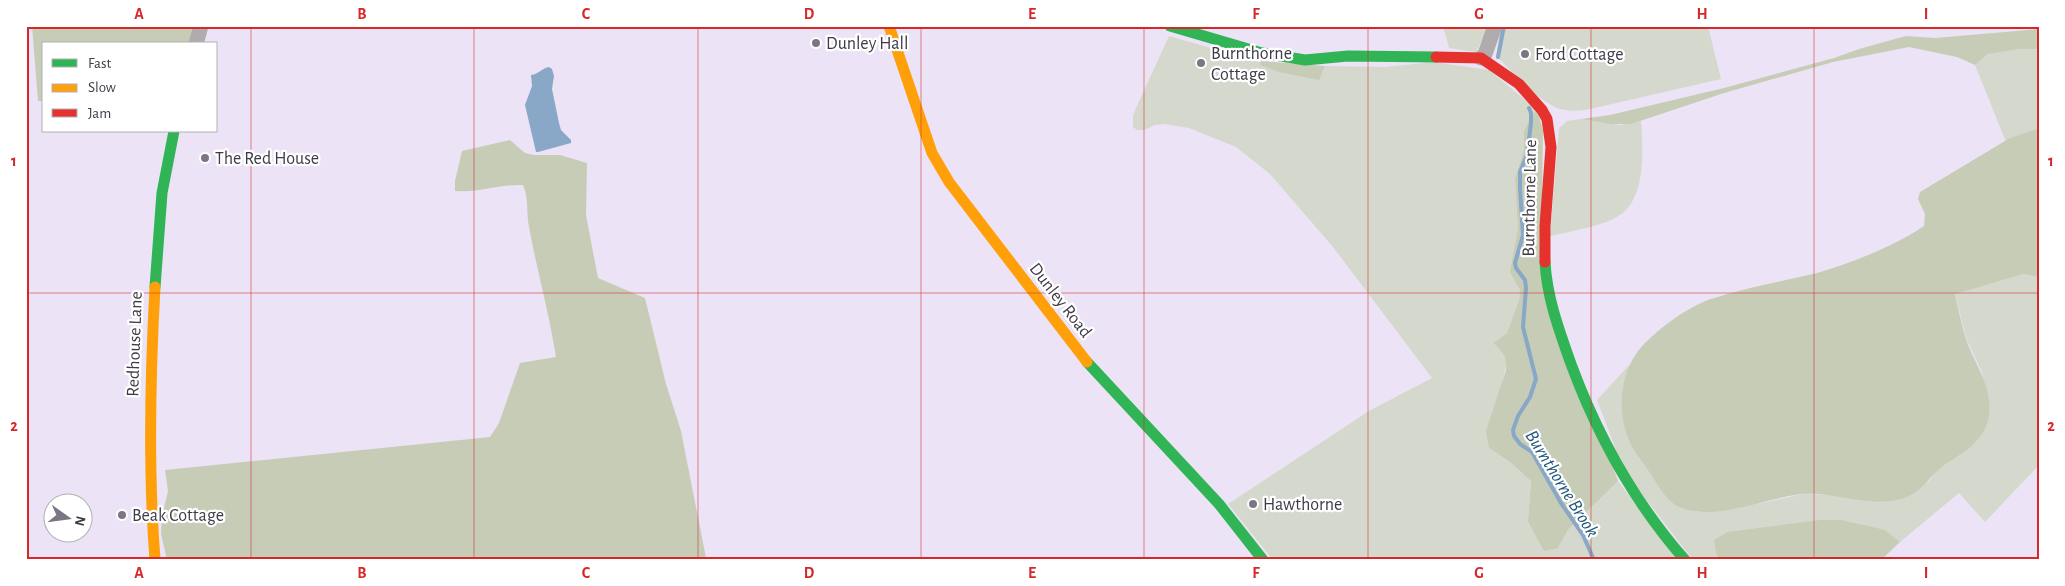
<svg xmlns="http://www.w3.org/2000/svg" width="2065" height="586" font-family="'Alegreya Sans',sans-serif">
	<style>
		.green { fill: #d5d8cc }
		.forest { fill: #c6ccb6 }
		.water { fill: #89a8c7 }
		.lines { fill: none; stroke-linecap: round; stroke-linejoin: round }
		.stream { stroke: #89a8c7; stroke-width: 4 }
		.street { stroke: #b0acae; stroke-width: 15 }
		.fast { stroke: #30b455; stroke-width: 11 }
		.slow { stroke: #ff9f0a; stroke-width: 11 }
		.jam { stroke: #e5322d; stroke-width: 11 }
		.grid { fill: none; stroke: #d62828; stroke-width: 1; stroke-opacity: 0.55 }
		.poi-dot { fill: #7c7684; stroke: #fff; stroke-width: 2 }
		.labels { text-anchor: middle; stroke-width: 4.5; stroke-linejoin: round; paint-order: stroke }
		.poi-label { font-size: 18px; fill: #3f3a46; stroke: #fff; text-anchor: start }
		.street-label { font-size: 18px; fill: #3f3a46; stroke: #fff }
		.water-label { font-size: 19px; font-style: italic; fill: #1f567c; stroke: #fff }
		.neatline { fill: none; stroke: #d62828; stroke-width: 2 }
		.grid-label { font-size: 16px; text-anchor: middle; font-weight: bold; fill: #d62828 }
	</style>
	<rect width="100%" height="100%" fill="#ece4f6"/>
	<path class="green" d="M 1443,26 L 1489,26 L 1476,52 L 1449,48 Z
		M 1501,26 L 1708,26 L 1721,79 L 1590,109 C 1580,111 1565,112 1555,107 C 1533,96 1514,73 1496,56 Z
		M 1169,36 L 1319,79 L 1325,66 L 1385,67 L 1434,62 L 1489,70 L 1537,110 L 1524,131 L 1524,149 L 1515,179 L 1518,229 L 1516,281 L 1520,290 L 1519,300 L 1507,333 L 1493,343 L 1503,352 L 1507,360 L 1489,448 L 1510,462 L 1531,481 L 1528,521 L 1558,548 L 1568,530 L 1618,481 L 1679,560 L 1273,560 L 1228,504 L 1369,411 L 1432,378 L 1333,247 L 1270,174 L 1236,147 L 1189,128 L 1164,124 L 1155,125 L 1144,130 L 1137,130 L 1133,127 L 1133,116 L 1136,108 Z
		M 2020,49 L 2039,49 L 2039,128 L 2010,138 L 2006,142 L 1975,65 L 1988,54 Z
		M 1581,119 L 1620,125 L 1641,121 C 1643,148 1646,193 1623,213 C 1606,226 1571,231 1550,236 L 1559,128 L 1567,121 Z
		M 2023,274 L 2039,277 L 2039,465 L 1985,522 L 1959,493 L 1900,542 L 1885,530 L 1819,520 L 1780,526 L 1717,556 L 1722,560 L 1693,560 L 1624,471 L 1597,400 L 1630,364 L 1623,387 L 1639,458 L 1649,471 L 1698,512 L 1734,509 L 1803,494 L 1835,495 L 1928,482 L 1938,470 L 1959,456 L 1989,399 L 1981,370 L 1966,338 L 1955,293 Z"/>
	<path class="forest" d="M 32,26 L 194,26 L 189,44 L 44,44 L 44,101 L 38,101 Z
		M 2039,29 L 2039,49 L 2020,49 L 1988,54 L 1975,65 L 1957,57 L 1909,47 L 1833,62 L 1724,93 L 1631,124 L 1611,124 L 1581,119 L 1610,115 L 1724,88 L 1834,58 L 1859,49 L 1906,36 L 1935,38 Z
		M 1261,61 L 1325,66 L 1319,80 L 1279,72 L 1260,65 Z
		M 1537,110 L 1543,130 L 1541,265 L 1618,481 L 1568,530 L 1558,548 L 1544,551 L 1528,521 L 1531,481 L 1510,462 L 1489,448 L 1486,431 L 1506,370 C 1507,356 1503,352 1493,343 L 1507,333 L 1519,300 L 1520,290 L 1510,272 L 1518,229 L 1515,179 L 1524,149 L 1524,131 L 1531,117 Z
		M 2039,128 L 2039,277 L 2023,274 L 1955,294 C 1958,308 1961,322 1965,336 C 1974,365 1995,387 1988,420 C 1983,441 1963,453 1945,465 C 1932,473 1924,489 1909,496 C 1875,511 1837,491 1802,494 C 1765,498 1719,521 1682,508 C 1667,503 1658,485 1650,473 C 1643,462 1634,453 1629,440 C 1616,409 1620,369 1644,344 C 1661,327 1681,312 1703,302 C 1712,298 1722,296 1731,293 C 1760,285 1788,280 1817,273 C 1852,263 1894,246 1924,226 L 1925,214 L 1918,199 L 1920,192 L 2010,138 Z
		M 510,140 L 525,153 L 534,155 L 560,155 L 587,163 L 586,215 L 598,278 L 645,298 L 666,384 L 681,431 L 706,558 L 701,560 L 167,560 L 161,534 L 162,517 L 168,491 L 165,470 L 490,437 L 499,423 L 520,363 L 556,357 C 549,313 537,270 529,227 C 526,212 529,198 523,185 C 498,184 481,193 455,191 L 455,181 L 462,151 Z
		M 1819,520 L 1841,520 L 1885,530 L 1900,542 L 1881,560 L 1722,560 L 1717,556 L 1714,540 L 1728,532 Z"/>
	<path class="water" d="M 549,67 L 552,69 L 554,76 L 552,89 L 559,123 L 561,130 L 571,140 L 571,143 L 538,152 L 536,152 L 525,105 L 532,86 L 531,75 C 539,74 542,68 549,67 Z"/>
	<g class="lines">
		<path class="stream" d="M 1498,57 L 1504,26
			M 1529,108 L 1531,113 L 1531,123 L 1527,155 L 1520,172 L 1520,188 L 1523,235 L 1515,263 L 1516,268 L 1525,280 L 1526,288 L 1523,327 L 1536,379 L 1530,397 L 1518,416 L 1513,430 L 1514,436 L 1520,444 L 1532,452 L 1561,503 L 1583,535 L 1594,560"/>
		<path class="street" d="M 196,44 L 201,26
			M 1481,58 L 1485,54 L 1495,26"/>
		<path class="fast" d="M 1170,26 L 1262,53 L 1305,60 L 1348,56 L 1436,57
			M 1545,262 C 1547,298 1559,330 1571,364 C 1598,437 1634,502 1685,560
			M 155,287 L 162,193 L 174,131
			M 1087,362 L 1219,504 L 1263,560"/>
		<path class="slow" d="M 889,26 L 932,153 L 949,182 L 1087,362
			M 155,287 C 150,378 148,469 155,560"/>
		<path class="jam" d="M 1436,57 L 1481,58 L 1519,84 L 1542,110 L 1547,119 L 1551,147 L 1545,226 L 1545,262"/>
	</g>
	<path class="grid" d="M 251,26 L 251,560M 474,26 L 474,560M 698,26 L 698,560M 921,26 L 921,560M 1144,26 L 1144,560M 1368,26 L 1368,560M 1591,26 L 1591,560M 1814,26 L 1814,560M 26,293 L 2039,293"/>
	<g class="poi-dot">
		<circle cx="816" cy="43" r="5"/>
		<circle cx="1525" cy="54" r="5"/>
		<circle cx="1201" cy="63" r="5"/>
		<circle cx="205" cy="158" r="5"/>
		<circle cx="1253" cy="504" r="5"/>
		<circle cx="122" cy="515" r="5"/>
	</g>
	<g class="labels">
		<g class="poi-label">
			<text x="826" y="49">Dunley Hall</text>
			<text x="1211" y="59">Burnthorne<tspan x="1211" dy="21">Cottage</tspan></text>
			<text x="1535" y="60">Ford Cottage</text>
			<text x="215" y="164">The Red House</text>
			<text x="1263" y="510">Hawthorne</text>
			<text x="132" y="521">Beak Cottage</text>
		</g>
		<g class="street-label">
			<text transform="translate(1529 198) rotate(-89)" y="6">Burnthorne Lane</text>
			<text transform="translate(1061 300) rotate(52)" y="6">Dunley Road</text>
			<text transform="translate(134 344) rotate(-88)" y="6">Redhouse Lane</text>
		</g>
		<g class="water-label">
			<text transform="translate(1563 483) rotate(58)" y="7">Burnthorne Brook</text>
		</g>
	</g>
	<rect width="2065" height="586" fill="none" stroke="#ffffff" stroke-width="55"/>
	<rect x="42" y="42" width="175" height="90" fill="#ffffff" stroke="#b2b0b5"/>
	<rect x="52" y="59" width="25" height="8" fill="#30b455" stroke="#b2b0b5"/>
	<text x="88" y="68" font-size="15" fill="#3f3a46">Fast</text>
	<rect x="52" y="84" width="25" height="8" fill="#ff9f0a" stroke="#b2b0b5"/>
	<text x="88" y="92" font-size="15" fill="#3f3a46">Slow</text>
	<rect x="52" y="109" width="25" height="8" fill="#e5322d" stroke="#b2b0b5"/>
	<text x="88" y="118" font-size="15" fill="#3f3a46">Jam</text>
	<g transform="translate(68 518) rotate(104)"><circle r="24" fill="#ffffff" stroke="#b2b0b5"/>
	<path d="M0-4L9 19L0 12L-9 19Z" fill="#7c7684"/>
	<text y="-8" font-size="14" font-weight="bold" text-anchor="middle" fill="#3f3a46">N</text>
	</g>
	<rect x="28" y="28" width="2010" height="530" class="neatline"/>
	<g class="grid-label">
		<text x="139" y="19">A</text>
		<text x="362" y="19">B</text>
		<text x="586" y="19">C</text>
		<text x="809" y="19">D</text>
		<text x="1032" y="19">E</text>
		<text x="1256" y="19">F</text>
		<text x="1479" y="19">G</text>
		<text x="1702" y="19">H</text>
		<text x="1926" y="19">I</text>
		<text x="14" y="166">1</text>
		<text x="2051" y="166">1</text>
		<text x="14" y="431">2</text>
		<text x="2051" y="431">2</text>
		<text x="139" y="578">A</text>
		<text x="362" y="578">B</text>
		<text x="586" y="578">C</text>
		<text x="809" y="578">D</text>
		<text x="1032" y="578">E</text>
		<text x="1256" y="578">F</text>
		<text x="1479" y="578">G</text>
		<text x="1702" y="578">H</text>
		<text x="1926" y="578">I</text>
	</g>
</svg>
